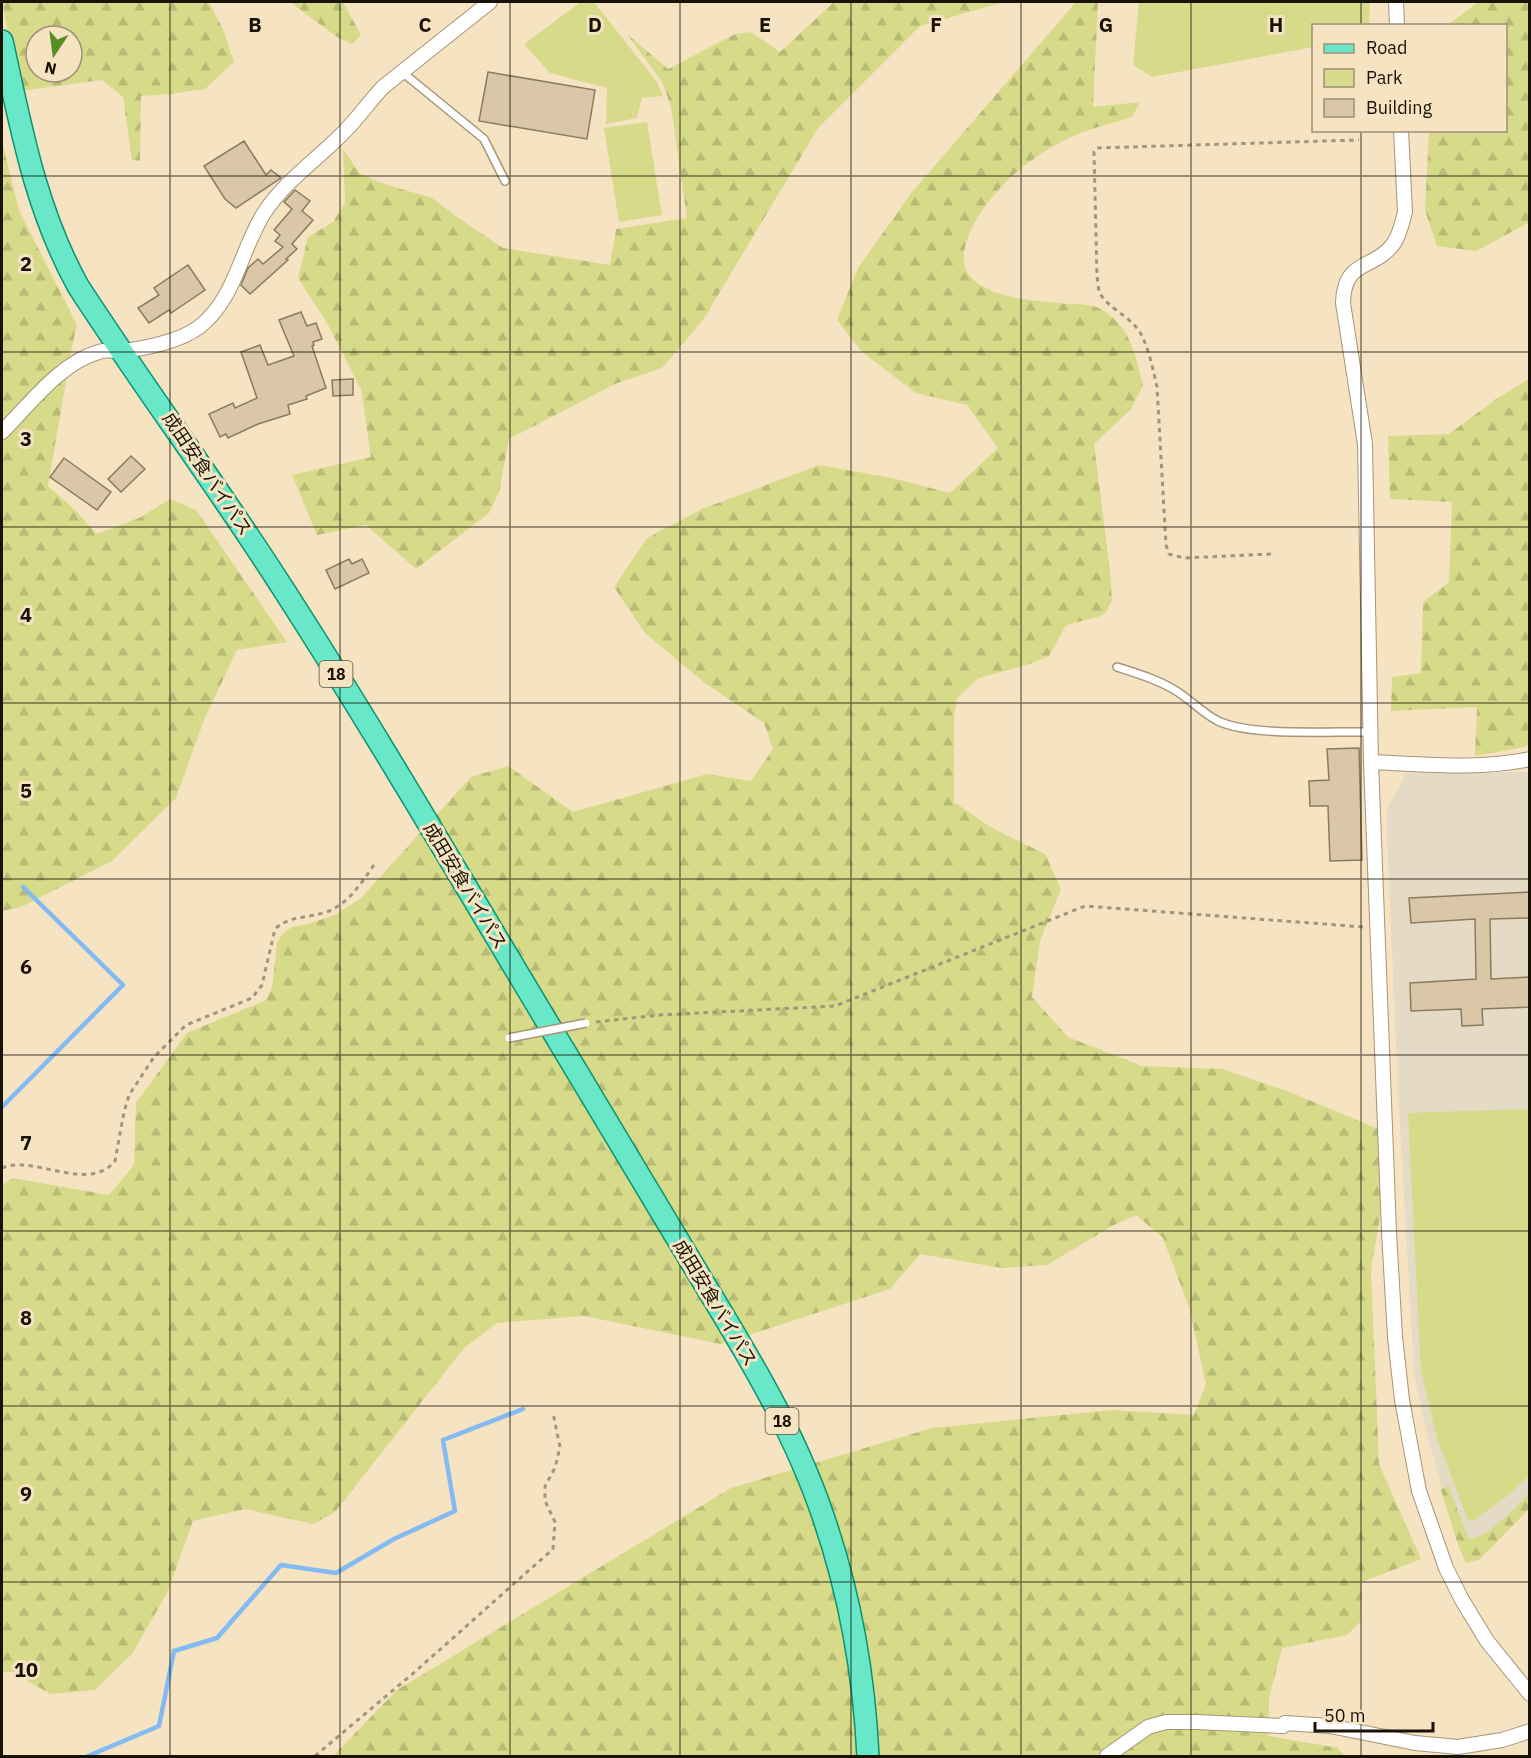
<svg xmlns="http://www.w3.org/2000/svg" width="1531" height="1758" font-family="'IBM Plex Sans','Noto Sans JP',sans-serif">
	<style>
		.education { fill: #e4dac5 }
		.green { fill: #d7db89 }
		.forest { fill: url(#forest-firs); fill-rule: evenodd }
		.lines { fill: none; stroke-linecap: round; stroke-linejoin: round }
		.stream { stroke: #84baf2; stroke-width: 4.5 }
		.building { fill: #d9c7a7; stroke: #8b7b5d; stroke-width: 1.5 }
		.lane-casing { stroke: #a69577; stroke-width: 10 }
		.street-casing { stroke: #a69577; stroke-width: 16 }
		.primary-casing { stroke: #0b926e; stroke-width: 24 }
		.path { stroke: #a3957c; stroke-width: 3; stroke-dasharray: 4.5 4.5; stroke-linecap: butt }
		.lane { stroke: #fff; stroke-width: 7 }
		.street { stroke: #fff; stroke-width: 14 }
		.primary { stroke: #68e7c9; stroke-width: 21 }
		.lane-bridge-casing { stroke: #a69577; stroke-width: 10; stroke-linecap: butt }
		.lane-bridge { stroke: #fff; stroke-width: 7 }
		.grid { fill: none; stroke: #191307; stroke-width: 1.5; stroke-opacity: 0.55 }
		.labels { text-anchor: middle; stroke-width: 6; stroke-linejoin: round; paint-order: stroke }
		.shield { fill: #f5e3c2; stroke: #5b513f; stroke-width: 1.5 }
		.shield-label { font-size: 16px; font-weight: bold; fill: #191307 }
		.street-label { font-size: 18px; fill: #191307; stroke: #f5e3c2 }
		.grid-label { font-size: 20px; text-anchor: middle; font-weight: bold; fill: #191307; stroke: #f5e3c2; stroke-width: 6; stroke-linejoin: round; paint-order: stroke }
	</style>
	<defs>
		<pattern id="forest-firs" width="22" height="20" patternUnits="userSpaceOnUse" patternTransform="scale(1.5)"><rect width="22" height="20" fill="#d7db89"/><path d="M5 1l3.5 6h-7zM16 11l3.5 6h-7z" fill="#b8bb75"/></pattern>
	</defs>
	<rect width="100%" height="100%" fill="#f5e3c2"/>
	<path class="education" d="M 1529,772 L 1529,1494 L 1495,1527 L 1474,1539 L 1455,1535 L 1427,1434 L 1414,1372 L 1398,1089 L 1386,812 L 1406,773 Z"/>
	<path class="green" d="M 581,2 L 594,2 L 657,82 L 663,96 L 642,98 L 637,118 L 606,124 L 607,88 L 550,73 L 524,44 Z
		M 1139,2 L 1370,2 L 1369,25 L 1314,26 L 1313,47 L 1152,77 L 1133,65 Z
		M 647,122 L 662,215 L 619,222 L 604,128 Z
		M 1529,1109 L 1529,1476 L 1507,1496 L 1473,1521 L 1467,1518 L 1437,1438 L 1421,1371 L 1408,1113 Z"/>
	<path class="forest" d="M 2,2 L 209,2 L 223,29 L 234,62 L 205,89 L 170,94 L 141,96 L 140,161 L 132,160 L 123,97 L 102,80 L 20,91 ZM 36,36 L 72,36 L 72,72 L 36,72 Z
		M 290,2 L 343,2 L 361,35 L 352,44 L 337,37 Z
		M 834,2 L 1004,2 L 920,26 L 818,128 L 703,320 L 662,368 L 615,384 L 509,439 L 499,492 L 489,513 L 416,569 L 366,525 L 317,535 L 292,475 L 371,457 L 361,389 L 327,323 L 298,278 L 308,237 L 333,222 L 345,203 L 343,149 L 360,174 L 384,184 L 432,198 L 457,217 L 503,248 L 610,265 L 616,229 L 687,218 L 671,106 L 662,82 L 627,34 L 668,69 L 735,34 L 751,32 L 780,52 Z
		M 1076,2 L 1098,2 L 1093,107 L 1140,102 L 1132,117 C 1112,124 1090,128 1071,137 C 1050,147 1027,162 1010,178 C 988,198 942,257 976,282 C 1000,300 1040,301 1069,304 C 1079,304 1095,304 1104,311 C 1132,330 1135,355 1143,385 L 1131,409 L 1094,444 L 1110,571 L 1112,600 L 1106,612 L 1098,617 L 1066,625 L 1049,656 L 1030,664 L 979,678 L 957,698 L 954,716 L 954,802 L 992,828 L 1045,854 L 1061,889 L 1040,941 L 1032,997 L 1068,1037 L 1142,1066 L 1222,1069 L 1290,1092 L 1378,1129 L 1386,1182 L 1371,1269 L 1379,1464 L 1421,1559 L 1362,1582 L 1361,1621 L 1347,1635 L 1282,1648 L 1269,1698 L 1268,1736 L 1338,1748 L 1344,1756 L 333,1756 L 397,1690 L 731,1488 L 932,1428 L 1112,1410 L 1194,1415 L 1206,1384 L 1189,1307 L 1163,1238 L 1136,1215 L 1112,1226 L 1047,1265 L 1002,1268 L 920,1254 L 890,1289 L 721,1344 L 584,1316 L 497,1323 L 464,1348 L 335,1512 L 313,1524 L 245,1509 L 193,1521 L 168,1591 L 132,1654 L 95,1690 L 50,1694 L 13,1672 L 2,1672 L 2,1185 L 13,1178 L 109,1195 L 134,1165 L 136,1103 L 187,1033 L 266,1000 L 272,987 L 277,943 L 283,933 L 292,927 L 308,924 L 335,915 L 361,898 L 471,777 L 508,766 L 573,812 L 707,774 L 751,781 L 773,749 L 764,723 L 705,683 L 645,633 L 614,587 L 647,538 L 702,509 L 819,465 L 892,478 L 950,493 L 998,448 L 967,405 L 916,393 L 862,352 L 837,320 L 858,268 L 912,192 Z
		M 1478,2 L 1529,2 L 1530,222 L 1476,251 L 1437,246 L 1425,210 L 1429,131 L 1506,130 L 1506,26 L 1448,25 Z
		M 2,141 L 19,210 L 77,325 L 72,346 L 48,486 L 77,512 L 96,534 L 139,518 L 170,499 L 196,510 L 287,642 L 237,650 L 204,720 L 176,798 L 112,861 L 21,907 L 2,911 Z
		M 1529,379 L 1529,744 L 1525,747 L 1475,756 L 1477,707 L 1391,711 L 1392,677 L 1421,673 L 1423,602 L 1449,582 L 1452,502 L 1390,499 L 1388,436 L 1449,434 L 1496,399 Z
		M 1448,1485 L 1468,1538 C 1486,1541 1516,1506 1529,1494 L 1529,1509 L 1479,1560 L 1466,1563 L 1458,1545 L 1441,1490 Z"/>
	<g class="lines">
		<path class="stream" d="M 2,1107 L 123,985 L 23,887
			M 88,1756 L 159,1726 L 174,1651 L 217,1638 L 281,1565 L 336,1573 L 394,1539 L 455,1511 L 443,1440 L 523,1409"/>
	</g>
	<path class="building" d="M 488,72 L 595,90 L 587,139 L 479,121 Z
		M 244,141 L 266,175 L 271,170 L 281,178 L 236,208 L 225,199 L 204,166 Z
		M 295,190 L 310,201 L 302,211 L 313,220 L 292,244 L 297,249 L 286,259 L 288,260 L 250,294 L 241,285 L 248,268 L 258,259 L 263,264 L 283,247 L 275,241 L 280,235 L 274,230 L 292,209 L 284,202 Z
		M 188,265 L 205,290 L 171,313 L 169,310 L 149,323 L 138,308 L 159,295 L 154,288 Z
		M 301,312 L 307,326 L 316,323 L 322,339 L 313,342 L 314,345 L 312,346 L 326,388 L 306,396 L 307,399 L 288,405 L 290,414 L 258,424 L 228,438 L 226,434 L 220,437 L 209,414 L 233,403 L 235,408 L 257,398 L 241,352 L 260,345 L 268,365 L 294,356 L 279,320 Z
		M 353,379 L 353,395 L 333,396 L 332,380 Z
		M 131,456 L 145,469 L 121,492 L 108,479 Z
		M 64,458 L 111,492 L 97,510 L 50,477 Z
		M 349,559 L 352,564 L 362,559 L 369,573 L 335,589 L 326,570 Z
		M 1359,748 L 1362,860 L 1330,861 L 1328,806 L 1310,806 L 1309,781 L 1329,780 L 1327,749 Z
		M 1530,892 L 1530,918 L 1490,919 L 1491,979 L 1530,977 L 1530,1007 L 1482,1009 L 1483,1025 L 1462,1026 L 1461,1009 L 1411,1011 L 1410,983 L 1476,979 L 1475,919 L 1411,923 L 1409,898 Z"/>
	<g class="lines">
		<defs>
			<path id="lane" d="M 402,72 L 484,139 L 505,181
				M 1117,667 C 1136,673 1156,679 1173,689 C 1189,698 1202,713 1218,721 C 1252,737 1332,731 1371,732"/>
			<path id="street" d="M 1396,2 L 1397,26
				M 1401,130 L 1405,212 C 1402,223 1400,234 1394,243 C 1374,271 1344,258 1343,303 L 1365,444 L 1371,762 L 1389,1232 L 1395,1337 L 1402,1400 L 1419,1491 L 1446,1568 L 1462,1600 L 1487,1641 L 1530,1694
				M 2,432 C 29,405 61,362 99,352 C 106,349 114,351 121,351 C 144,349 181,341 199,327 C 235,300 241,249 264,213 C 284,182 315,161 341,135 C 356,121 368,103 383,87 L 490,2
				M 1371,762 C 1424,764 1478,770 1530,759
				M 1107,1756 L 1148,1727 L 1166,1722 L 1197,1722 L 1283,1726 L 1285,1723 L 1330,1726 L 1415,1743 L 1458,1747 L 1502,1740 L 1530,1731"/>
			<path id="primary" d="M 2,41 C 21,127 35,208 78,286 C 144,388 217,485 282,587 C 380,739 471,896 564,1050 C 609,1125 654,1200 699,1275 C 746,1352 794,1430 823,1516 C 850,1594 864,1674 868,1756"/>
		</defs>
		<use href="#lane" class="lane-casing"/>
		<use href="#street" class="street-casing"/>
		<use href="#primary" class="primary-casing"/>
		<path class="path" d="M 1271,554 L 1184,558 L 1169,554 L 1166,545 L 1157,387 C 1153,370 1149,349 1141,334 C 1131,316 1105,307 1099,291 C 1098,287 1098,281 1097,277 L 1094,152 L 1097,148 L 1359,140
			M 596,1022 L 660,1015 L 835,1006 L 1085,906 L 1364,927
			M 2,1168 C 34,1154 88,1194 115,1161 L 124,1112 L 129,1095 L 154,1057 L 186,1025 L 252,998 L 262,985 L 275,929 C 289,916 306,918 323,913 C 348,906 361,883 376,862
			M 315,1756 L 417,1670 L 553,1549 L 555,1522 L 545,1501 L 545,1486 L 555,1468 L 560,1447 L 553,1413"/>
		<use href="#lane" class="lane"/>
		<use href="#street" class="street"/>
		<use href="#primary" class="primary"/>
		<defs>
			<path id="lane-bridge" d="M 509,1038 L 586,1023"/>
		</defs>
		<use href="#lane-bridge" class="lane-bridge-casing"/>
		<use href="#lane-bridge" class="lane-bridge"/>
	</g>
	<path class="grid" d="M 170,2 L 170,1756M 340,2 L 340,1756M 510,2 L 510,1756M 680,2 L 680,1756M 851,2 L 851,1756M 1021,2 L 1021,1756M 1191,2 L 1191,1756M 1361,2 L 1361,26M 1361,130 L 1361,1756M 2,176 L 1530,176M 2,352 L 1530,352M 2,527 L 1530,527M 2,703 L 1530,703M 2,879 L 1530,879M 2,1055 L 1530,1055M 2,1231 L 1530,1231M 2,1406 L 1530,1406M 2,1582 L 1530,1582"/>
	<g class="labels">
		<g class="shield">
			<rect x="319.5" y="661" width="33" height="26" rx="4.5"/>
			<rect x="765.5" y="1408" width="33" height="26" rx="4.5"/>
		</g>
		<g class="shield-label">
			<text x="336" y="680">18</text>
			<text x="782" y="1427">18</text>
		</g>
		<g class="street-label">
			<text transform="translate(207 474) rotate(56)" y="6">成田安食バイパス</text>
			<text transform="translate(465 886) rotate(59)" y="6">成田安食バイパス</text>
			<text transform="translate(715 1303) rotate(59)" y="6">成田安食バイパス</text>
		</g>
	</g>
	<g class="grid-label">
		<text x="255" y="32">B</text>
		<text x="425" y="32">C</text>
		<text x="595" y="32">D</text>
		<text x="765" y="32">E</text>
		<text x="936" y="32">F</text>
		<text x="1106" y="32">G</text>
		<text x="1276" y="32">H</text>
		<text x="26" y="271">2</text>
		<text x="26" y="446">3</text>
		<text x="26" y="622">4</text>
		<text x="26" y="798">5</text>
		<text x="26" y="974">6</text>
		<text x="26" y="1150">7</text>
		<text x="26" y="1325">8</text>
		<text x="26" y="1501">9</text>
		<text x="26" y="1677">10</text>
	</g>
	<rect width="1531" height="1758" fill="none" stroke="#191307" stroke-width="6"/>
	<rect x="1312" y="24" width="195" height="108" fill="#f5e3c2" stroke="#9d9077" stroke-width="1.5"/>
	<rect x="1324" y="44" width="30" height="9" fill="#68e7c9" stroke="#9d9077" stroke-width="1.5"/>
	<text x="1366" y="54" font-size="18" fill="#191307">Road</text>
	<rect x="1324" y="69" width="30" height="18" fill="#d7db89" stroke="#9d9077" stroke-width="1.5"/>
	<text x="1366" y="84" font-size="18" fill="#191307">Park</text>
	<rect x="1324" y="99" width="30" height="18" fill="#d9c7a7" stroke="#9d9077" stroke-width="1.5"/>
	<text x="1366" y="114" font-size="18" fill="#191307">Building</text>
	<g transform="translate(54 54) rotate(193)"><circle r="28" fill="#f5e3c2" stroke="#9d9077" stroke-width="1.5"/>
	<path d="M0-4.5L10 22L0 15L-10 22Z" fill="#568d27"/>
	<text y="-9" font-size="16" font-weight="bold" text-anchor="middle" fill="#191307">N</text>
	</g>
	<path d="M1315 1722v9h118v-9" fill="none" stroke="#191307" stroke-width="3"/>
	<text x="1324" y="1722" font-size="18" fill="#191307" stroke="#f5e3c2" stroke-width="4.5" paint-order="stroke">50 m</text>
</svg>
